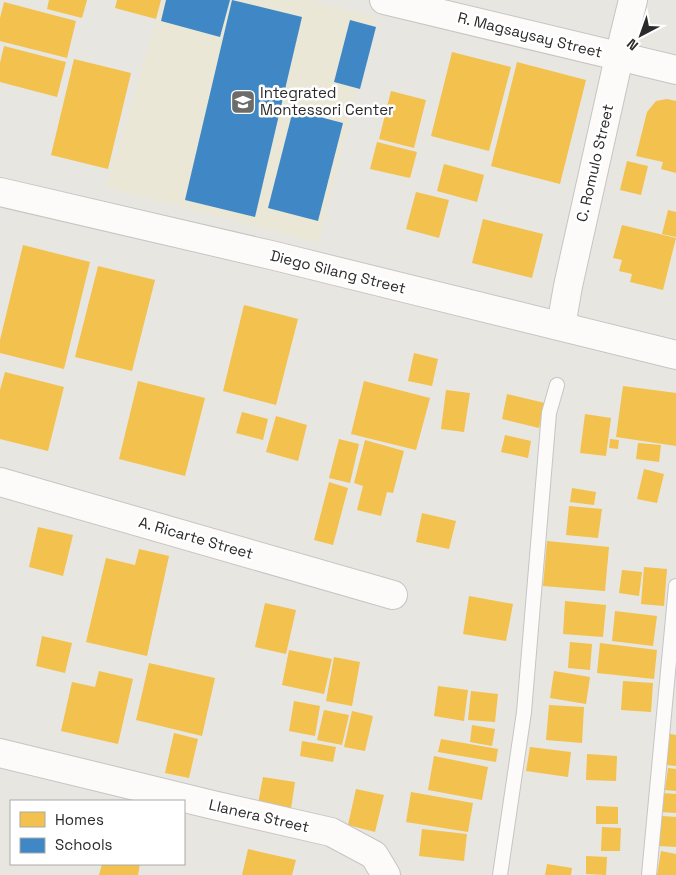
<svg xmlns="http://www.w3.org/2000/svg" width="676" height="875" viewBox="0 0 676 875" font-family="'Space Grotesk',sans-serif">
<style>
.education{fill:#eae7d6}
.homes{fill:#f2c14e}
.schools{fill:#3f88c5}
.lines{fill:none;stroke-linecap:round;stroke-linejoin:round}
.lane-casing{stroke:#c6c5c5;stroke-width:16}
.street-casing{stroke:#c6c5c5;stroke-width:30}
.secondary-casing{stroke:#c6c5c5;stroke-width:30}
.lane{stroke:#fcfbfa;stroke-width:14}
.street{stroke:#fcfbfa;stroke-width:28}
.secondary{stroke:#fcfbfa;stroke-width:28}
.labels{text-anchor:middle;stroke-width:5;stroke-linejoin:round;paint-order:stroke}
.street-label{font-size:15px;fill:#2a2a2a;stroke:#fff}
.poi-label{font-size:15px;fill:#2a2a2a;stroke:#fff;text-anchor:start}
</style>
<rect width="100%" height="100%" fill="#e8e6e0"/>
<path class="education" d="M163 0H310L376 18 318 243 106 187Z"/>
<g class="homes">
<path d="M49 0H87L82 18 47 9Z"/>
<path d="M117 0H161L156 19 115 8Z"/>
<path d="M4 2 76 21 67 58 0 41V18Z"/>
<path d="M4 46 66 62 57 97 0 82V63Z"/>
<path d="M452 52 511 67 489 151 431 136Z"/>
<path d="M74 59 131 73 108 169 51 155Z"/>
<path d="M517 62 586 80 560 184 491 166Z"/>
<path d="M391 91 426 100 414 148 379 139Z"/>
<path d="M667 99 676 101V173L661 169 663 162 636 156 647 112 656 101Z"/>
<path d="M377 142 417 152 410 178 370 169Z"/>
<path d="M627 161 648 166 641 195 620 190Z"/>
<path d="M444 164 484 175 477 202 437 191Z"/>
<path d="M416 192 449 200 439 238 406 229Z"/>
<path d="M668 210 676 212V237L662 234Z"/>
<path d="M483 219 543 234 532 278 472 263Z"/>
<path d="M622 225 676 238 663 290 630 282 632 274 619 271 622 260 613 258Z"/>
<path d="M23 245 90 262 64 369 0 353V340Z"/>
<path d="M98 266 155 280 132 371 75 357Z"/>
<path d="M244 305 298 319 276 405 223 391Z"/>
<path d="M414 353 438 359 432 386 408 381Z"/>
<path d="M5 372 64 387 48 451 0 439V390Z"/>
<path d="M138 381 205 398 185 476 119 459Z"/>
<path d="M364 381 430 398 416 450 351 434Z"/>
<path d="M623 386 676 393V446L616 437Z"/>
<path d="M446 390 470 393 464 432 441 429Z"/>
<path d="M507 394 545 403 539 428 502 419Z"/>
<path d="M242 412 268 419 263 440 236 433Z"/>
<path d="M585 414 611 418 606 456 580 453Z"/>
<path d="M276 416 307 425 298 461 266 452Z"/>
<path d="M505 435 531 441 528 458 501 452Z"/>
<path d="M339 439 359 444 350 483 329 478Z"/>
<path d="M610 439 619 440 618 449 609 448Z"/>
<path d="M365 440 404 451 393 493 387 492 381 516 357 510 363 486 354 483Z"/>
<path d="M638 443 661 445 659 462 636 459Z"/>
<path d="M644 469 664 474 657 503 637 499Z"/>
<path d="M329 482 348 488 333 545 314 540Z"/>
<path d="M572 488 596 492 594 505 570 502Z"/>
<path d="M569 506 602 509 598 538 566 535Z"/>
<path d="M422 513 456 521 449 549 416 542Z"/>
<path d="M38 527 73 535 63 576 29 567Z"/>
<path d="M547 541 609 547 605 591 543 586Z"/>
<path d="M139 549 169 556 147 656 86 642 106 558 135 565Z"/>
<path d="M644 567 667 569 664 606 641 604Z"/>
<path d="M622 570 642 572 639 596 619 593Z"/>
<path d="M469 596 513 604 506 641 463 634Z"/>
<path d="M565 601 606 605 603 637 563 634Z"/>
<path d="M265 603 296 610 286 654 255 647Z"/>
<path d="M615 611 657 616 653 646 612 641Z"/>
<path d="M42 636 72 643 65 673 36 666Z"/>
<path d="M570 642 592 644 590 670 568 668Z"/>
<path d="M600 643 657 650 654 679 597 673Z"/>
<path d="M289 650 332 659 324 694 282 685Z"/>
<path d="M334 657 360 662 352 706 326 701Z"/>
<path d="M149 663 215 678 202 736 136 720Z"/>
<path d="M99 671 133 679 118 744 61 731 72 682 95 687Z"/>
<path d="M554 671 590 677 586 704 550 698Z"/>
<path d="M623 681 653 683 651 712 621 710Z"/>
<path d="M438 686 468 690 464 721 434 716Z"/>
<path d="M471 691 498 694 495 722 468 720Z"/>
<path d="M294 701 320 706 315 736 289 731Z"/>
<path d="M549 705 584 707 582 743 546 740Z"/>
<path d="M324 710 349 715 342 745 317 740Z"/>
<path d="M352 711 373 716 365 751 344 747Z"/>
<path d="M472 725 495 729 492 746 470 742Z"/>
<path d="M174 733 198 739 189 778 165 773Z"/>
<path d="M670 734 676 735V766L666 765Z"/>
<path d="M441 739 498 749 496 762 438 752Z"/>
<path d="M302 741 336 747 333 762 300 756Z"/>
<path d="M530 747 571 752 568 777 526 771Z"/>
<path d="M587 754 617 756 616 781 586 780Z"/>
<path d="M434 756 488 767 482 800 428 790Z"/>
<path d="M668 768 676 769V791L665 790Z"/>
<path d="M263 777 295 782 291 809 258 804Z"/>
<path d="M356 789 384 795 375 832 348 825Z"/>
<path d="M411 792 473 803 468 832 406 822Z"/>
<path d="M662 793 676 794V813L661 812Z"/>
<path d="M596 806 618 807V824H596Z"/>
<path d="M662 816 676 817V847L659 846Z"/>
<path d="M602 827 621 828 620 851H601Z"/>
<path d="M422 829 467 834 464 861 419 856Z"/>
<path d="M248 849 296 860 292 875H242Z"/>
<path d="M661 851 676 854V875H657Z"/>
<path d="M586 856 607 857 606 875 586 874Z"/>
<path d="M102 864H140L138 875H99Z"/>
<path d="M547 864 572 868 571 875H545Z"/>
</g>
<g class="schools">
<path d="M166 0H230L220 37 161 21Z"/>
<path d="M232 0 302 17 255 217 185 200Z"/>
<path d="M350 20 376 27 360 89 334 82Z"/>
<path d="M293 110 343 123 318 221 268 208Z"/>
</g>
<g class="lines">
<defs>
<g id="lane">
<path d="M500 875 524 712 549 413 557 385"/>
<path d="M649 875 676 586"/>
</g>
<g id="street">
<path d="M384 0 676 70"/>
<path d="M561 326 568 286 619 57 633 0"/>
<path d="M0 482 393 595"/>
<path d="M0 753 213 805 331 832 374 855 386 875"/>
</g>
<path id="secondary" d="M0 192 271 255 676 355"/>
</defs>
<use href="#lane" class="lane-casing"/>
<use href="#street" class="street-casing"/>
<use href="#secondary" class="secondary-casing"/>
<use href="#lane" class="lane"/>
<use href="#street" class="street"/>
<use href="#secondary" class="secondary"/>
</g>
<defs>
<symbol id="school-square" viewBox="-11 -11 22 22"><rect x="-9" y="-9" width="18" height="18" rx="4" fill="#6c6c6a" stroke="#fff"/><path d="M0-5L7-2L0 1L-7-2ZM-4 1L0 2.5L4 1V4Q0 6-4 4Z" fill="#fff"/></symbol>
</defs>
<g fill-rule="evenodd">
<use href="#school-square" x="229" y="88" width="28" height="28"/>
</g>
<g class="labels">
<g class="street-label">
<text transform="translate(530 35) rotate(14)" y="5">R. Magsaysay Street</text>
<text transform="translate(595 163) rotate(-77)" y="5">C. Romulo Street</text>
<text transform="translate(338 272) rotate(14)" y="5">Diego Silang Street</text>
<text transform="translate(196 538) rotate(16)" y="5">A. Ricarte Street</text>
<text transform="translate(259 816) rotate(13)" y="5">Llanera Street</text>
</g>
<g class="poi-label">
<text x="260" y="98">Integrated<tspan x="260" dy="17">Montessori Center</tspan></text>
</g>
</g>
<rect x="10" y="800" width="175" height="65" fill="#ffffff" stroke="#aaaaaa"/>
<rect x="20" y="812" width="25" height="15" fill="#f2c14e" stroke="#aaaaaa"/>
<text x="55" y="825" font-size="15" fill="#2a2a2a">Homes</text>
<rect x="20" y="838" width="25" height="15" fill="#3f88c5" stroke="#aaaaaa"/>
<text x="55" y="850" font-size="15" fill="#2a2a2a">Schools</text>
<g transform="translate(641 35) rotate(221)" stroke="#ffffff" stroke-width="4" paint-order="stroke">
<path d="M0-4L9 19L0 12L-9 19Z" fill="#2a2a2a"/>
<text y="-8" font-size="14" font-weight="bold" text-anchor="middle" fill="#2a2a2a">N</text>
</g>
</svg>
